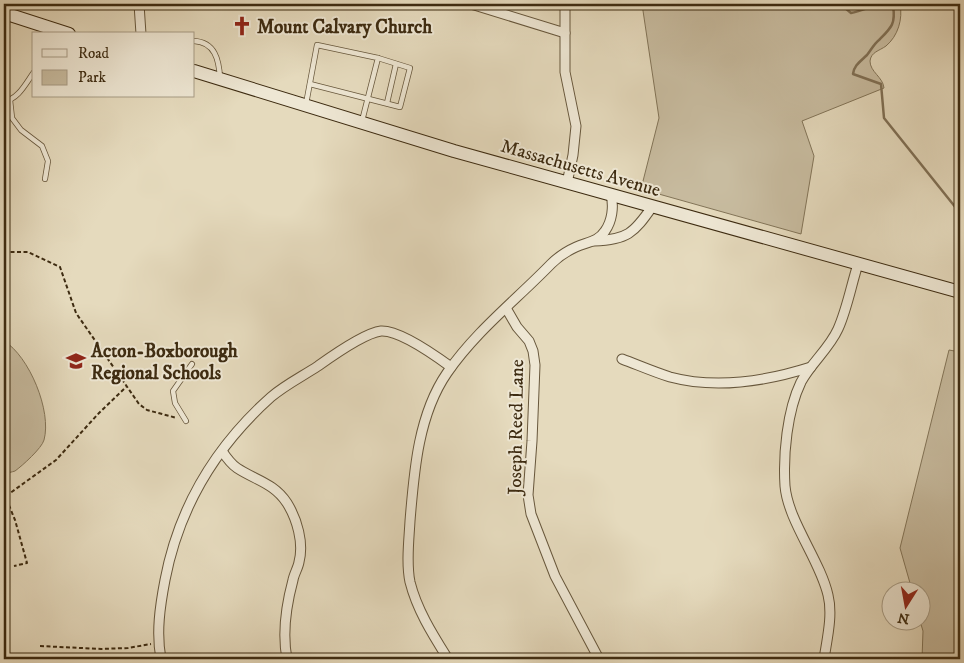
<svg xmlns="http://www.w3.org/2000/svg" width="964" height="663" viewBox="0 0 964 663" font-family="'IM FELL DW Pica',serif">
<style>
.green{fill:#c8bca0;stroke:#827458}
.lines{fill:none;stroke-linecap:round;stroke-linejoin:round}
.stream{stroke:#807055;stroke-width:2.5}
.lane-casing{stroke:#67573c;stroke-width:6}
.street-casing{stroke:#67573c;stroke-width:11}
.secondary-casing{stroke:#3d2b11;stroke-width:14}
.path{stroke:#3d2b11;stroke-width:2;stroke-dasharray:4 2.5;stroke-linecap:butt}
.lane{stroke:#eee7d4;stroke-width:4.5}
.street{stroke:#eee7d4;stroke-width:9}
.secondary{stroke:#eee7d4;stroke-width:12}
.labels{text-anchor:middle;stroke-width:4;stroke-linejoin:round;paint-order:stroke}
.poi-label{font-size:19px;font-weight:bold;fill:#3d2b11;stroke:#eee7d4;text-anchor:start}
.street-label{font-size:19px;fill:#3d2b11;stroke:#eee7d4}
</style>
<rect width="100%" height="100%" fill="#e5dabd"/>
<filter id="stains"><feTurbulence type="fractalNoise" baseFrequency=".004" numOctaves="4"/><feColorMatrix values="0 0 0 0 .2 0 0 0 0 .09 0 0 0 0 .02 0 0 0 .5 -.17"/></filter>
<radialGradient id="worn" r=".72"><stop offset=".6" stop-color="#630" stop-opacity="0"/><stop offset="1" stop-color="#630" stop-opacity=".3"/></radialGradient>
<g class="green">
<path d="M642 4H900C903 19 898 36 886 46 879 51 871 52 870 61 870 72 883 77 884 88L802 121 814 156 801 234 641 189 659 118Z"/>
<path d="M4 341C29 356 52 411 44 440 42 448 22 466 15 471 12 472 7 473 4 474Z"/>
<path d="M949 350 960 352V659H922L923 631 920 621 922 620V590H912L900 548Z"/>
</g>
<g class="lines">
<g class="stream">
<path d="M843 4 844 7 851 13C863 11 872 5 884 4"/>
<path d="M886 4 893 6C896 24 891 28 879 40 874 44 871 50 867 55 861 61 854 65 853 74L881 84 884 118 960 213"/>
</g>
<defs>
<g id="lane">
<path d="M194 41C215 42 219 60 220 78"/>
<path d="M310 84 400 107 410 68 378 58"/>
<path d="M10 100 12 118 21 130 42 146 48 161 45 179"/>
<path d="M4 101C18 100 26 83 34 72"/>
<path d="M387 103 396 64"/>
<path d="M306 104 317 45 378 58 362 121"/>
<path d="M186 421 175 403 173 391 192 364"/>
</g>
<g id="street">
<path d="M139 4 141 34"/>
<path d="M471 4 565 33"/>
<path d="M565 4V72L576 126 573 155 567 183"/>
<path d="M594 241C627 240 634 233 652 207"/>
<path d="M506 308 517 327 529 341 533 351 535 365 532 441 528 495 531 514 555 576 599 659"/>
<path d="M622 359C638 365 654 372 670 377 715 389 767 381 811 367"/>
<path d="M222 451C226 457 231 464 237 468 255 480 274 483 287 503 297 519 304 543 299 562 298 568 294 574 293 580 286 606 282 633 287 659"/>
<path d="M161 659C156 633 160 606 165 580 179 507 215 447 271 397 285 385 303 376 318 366 332 356 365 333 381 331 400 330 436 356 451 367"/>
<path d="M448 659C433 635 417 610 410 582 406 563 409 540 410 521 414 472 418 415 447 373 476 331 516 300 551 264 558 257 567 251 576 247 587 242 598 242 605 231 612 221 614 207 611 195"/>
<path d="M824 659C827 639 833 615 828 595 820 560 788 521 785 486 783 455 787 411 801 382 811 363 829 349 838 329 847 309 851 286 858 264"/>
</g>
<g id="secondary">
<path d="M4 13 69 34"/>
<path d="M194 71 454 151 960 292"/>
</g>
</defs>
<use href="#lane" class="lane-casing"/>
<use href="#street" class="street-casing"/>
<use href="#secondary" class="secondary-casing"/>
<g class="path">
<path d="M4 252H28L60 267 76 313 139 404 147 410 177 418"/>
<path d="M4 397C12 411 9 428 4 443"/>
<path d="M4 493 15 520 27 563 14 566"/>
<path d="M6 496 56 460 99 413 126 387"/>
<path d="M40 646 101 649 128 648 151 644"/>
</g>
<use href="#lane" class="lane"/>
<use href="#street" class="street"/>
<use href="#secondary" class="secondary"/>
</g>
<defs>
<symbol id="church-bare" viewBox="-9 -9 18 18"><path d="M-1.2-6h2.4v3.5h3.3v2.4h-3.3V6h-2.4V-.1h-3.3v-2.4h3.3Z" fill="#8f2418" stroke="#eee7d4" stroke-width="2.5" paint-order="stroke"/></symbol>
<symbol id="school-bare" viewBox="-9 -9 18 18"><path d="M0-5L7-2L0 1L-7-2ZM-4 1L0 2.5L4 1V4Q0 6-4 4Z" fill="#8f2418" stroke="#eee7d4" stroke-width="2.5" paint-order="stroke"/></symbol>
</defs>
<g fill-rule="evenodd">
<use href="#church-bare" x="228" y="12" width="28" height="28"/>
<use href="#school-bare" x="62" y="347" width="28" height="28"/>
</g>
<g class="labels">
<g class="poi-label">
<text x="257" y="33">Mount Calvary Church</text>
<text x="91" y="357">Acton-Boxborough<tspan x="91" dy="22">Regional Schools</tspan></text>
</g>
<g class="street-label">
<text transform="translate(581 167) rotate(16)" y="7">Massachusetts Avenue</text>
<text transform="translate(515 427) rotate(-89)" y="7">Joseph Reed Lane</text>
</g>
</g>
<rect width="964" height="663" fill="none" stroke="#e5dabd" stroke-width="20"/>
<rect x="5" y="5" width="954" height="653" fill="none" stroke="#3d2b11" stroke-width="2.5"/>
<rect x="10" y="10" width="944" height="643" fill="none" stroke="#3d2b11"/>
<rect x="32" y="32" width="162" height="65" fill="#eee7d4" stroke="#a79c86"/>
<rect x="42" y="49" width="25" height="8" fill="#eee7d4" stroke="#a79c86"/>
<text x="78" y="58" font-size="15" fill="#3d2b11">Road</text>
<rect x="42" y="70" width="25" height="15" fill="#c8bca0" stroke="#a79c86"/>
<text x="78" y="82" font-size="15" fill="#3d2b11">Park</text>
<g transform="translate(906 606) rotate(191)"><circle r="24" fill="#eee7d4" stroke="#a79c86"/>
<path d="M0-4L9 19L0 12L-9 19Z" fill="#8f2418"/>
<text y="-8" font-size="14" font-weight="bold" text-anchor="middle" fill="#3d2b11">N</text>
</g>
<rect width="100%" height="100%" filter="url(#stains)"/>
<rect width="100%" height="100%" fill="url(#worn)"/>
</svg>
